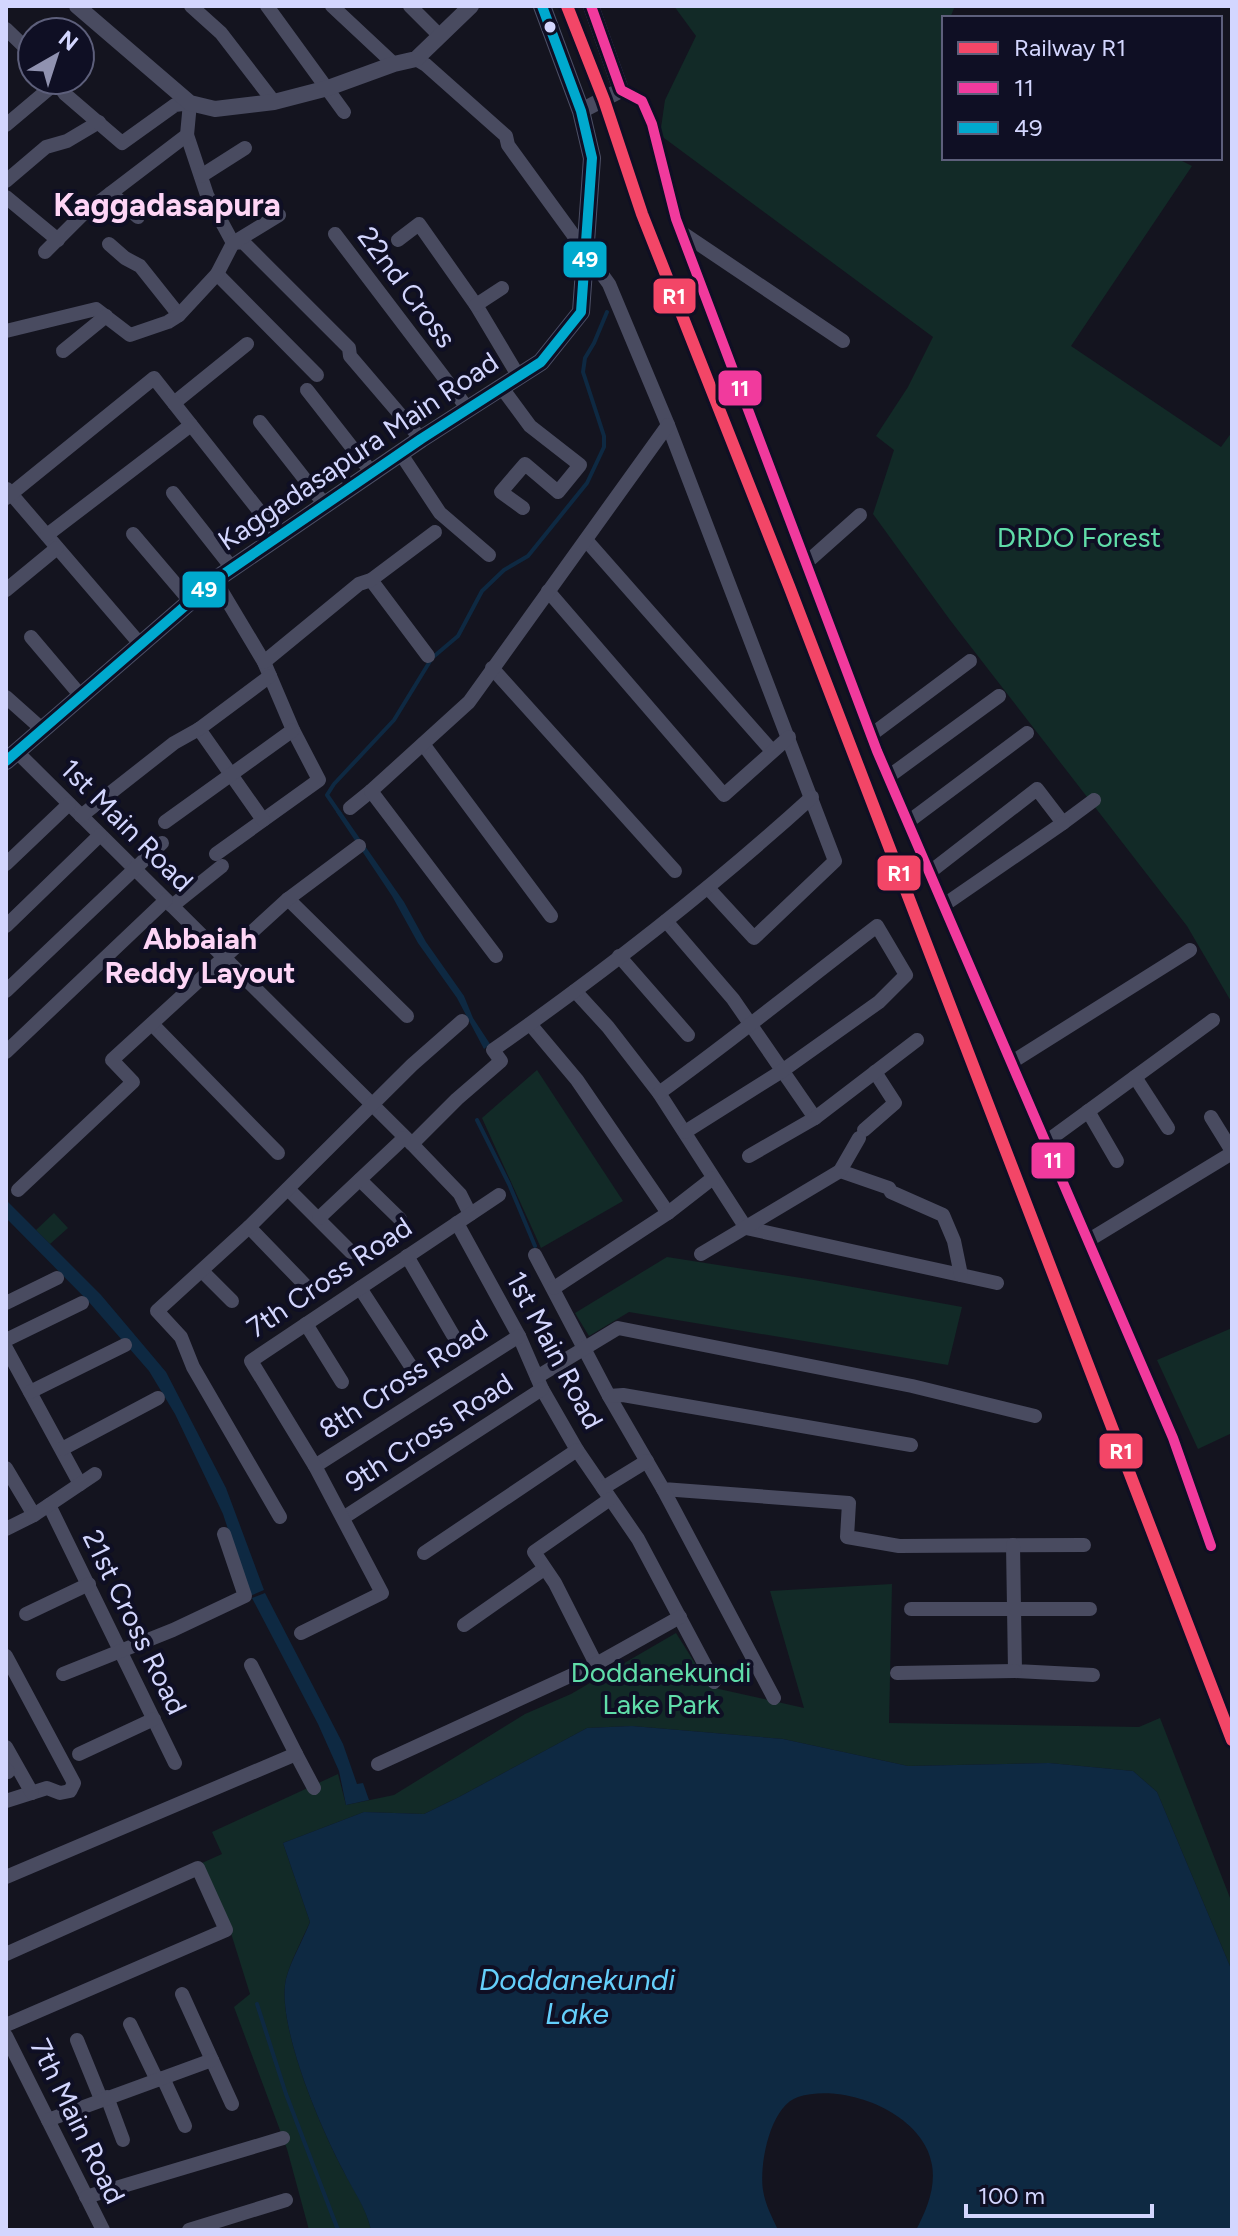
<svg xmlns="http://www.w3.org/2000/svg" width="1238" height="2236" viewBox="0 0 1238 2236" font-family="Figtree,sans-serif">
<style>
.green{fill:#122a27}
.water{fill:#0e2942}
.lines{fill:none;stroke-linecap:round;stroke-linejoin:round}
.stream{stroke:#0e2942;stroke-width:4}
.minor{stroke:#494b60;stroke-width:14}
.tertiary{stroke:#494b60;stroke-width:16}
.secondary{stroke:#4c5066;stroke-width:18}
.bus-1-casing{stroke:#0f0f24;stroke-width:16}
.bus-2-casing{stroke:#0f0f24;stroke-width:16}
.bus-1{stroke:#f13a9d;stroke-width:10}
.bus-2{stroke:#00a9ce;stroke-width:10}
.rail-1-casing{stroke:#0f0f24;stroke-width:18}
.rail-1{stroke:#f34667;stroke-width:12}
.bus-dot{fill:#d3d6fe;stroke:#0f0f24;stroke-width:3}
.labels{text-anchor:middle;stroke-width:8;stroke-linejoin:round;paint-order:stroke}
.street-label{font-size:28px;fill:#d3d6fe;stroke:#0f0f24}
.park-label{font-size:28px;fill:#60dda9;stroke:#0f0f24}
.neighbourhood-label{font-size:30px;font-weight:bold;fill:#fed5f6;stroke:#0f0f24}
.water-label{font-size:30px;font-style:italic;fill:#64cffb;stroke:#0f0f24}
.quarter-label{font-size:32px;font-weight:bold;fill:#fed5f6;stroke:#0f0f24}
.line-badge{stroke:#0f0f24;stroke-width:3}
.badge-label{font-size:22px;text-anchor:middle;font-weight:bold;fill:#fff}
</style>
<rect width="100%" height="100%" fill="#14141f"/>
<g class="green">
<path d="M674 6H955L950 18H944L942 37 944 39V158H1176L1192 166 1071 346 1221 447 1232 432V1003L1187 926 950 620 873 514 894 450 876 436 908 387 933 337 660 135 665 100 696 36Z"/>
<path d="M537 1070 623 1201 541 1248 482 1118Z"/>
<path d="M54 1213 68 1228 50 1244 36 1230Z"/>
<path d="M667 1257 814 1280 962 1307 948 1365 629 1312 589 1336 575 1313Z"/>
<path d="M1232 1328V1433L1198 1449 1157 1360Z"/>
<path d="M892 1584 889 1723 1139 1727 1160 1718 1232 1903V1971L1157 1792 1133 1771 1049 1763 908 1766 783 1739 632 1726 587 1728 459 1797 424 1814 364 1812 283 1843 310 1922C302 1940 291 1960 286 1979 276 2024 321 2129 343 2170 354 2191 366 2207 371 2230H309L287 2149 234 2007 250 1994 230 1930 202 1863 222 1854 212 1832 338 1774 346 1805 394 1795 525 1714 571 1694 676 1633 710 1687 804 1708 770 1591Z"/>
</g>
<g class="water">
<path d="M340 810 404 902 426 942 464 996 473 1018 490 1044 484 1049 457 998 418 943 392 896 336 812Z"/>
<path d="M6 1200 101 1295 166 1372 226 1488 264 1590 250 1596 223 1514 175 1414 149 1371 88 1301 6 1218Z"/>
<path d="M265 1593 343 1744 357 1784 363 1783 369 1800 346 1805 339 1771 318 1724 252 1598Z"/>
<path d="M632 1726 783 1739 908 1766 1049 1763 1133 1771 1157 1792 1232 1971V2230H916C926 2211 936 2188 932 2165 924 2113 844 2082 798 2097 770 2106 759 2165 763 2190 765 2204 772 2217 778 2230H371C366 2207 353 2191 343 2170 321 2129 276 2024 286 1979 291 1960 303 1940 310 1922L283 1843 364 1812 424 1814 459 1797 587 1728Z"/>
</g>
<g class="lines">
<g class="stream">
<path d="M340 814 327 795 334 784 394 720 432 658 458 636 482 591 504 570 528 556 587 483 604 447V436L583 372 585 358 594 343 607 312"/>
<path d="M477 1120 509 1184 535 1246"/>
<path d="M257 2004 286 2094 338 2230"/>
</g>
<g class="minor">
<path d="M191 6 221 33 274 102"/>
<path d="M267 6 344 112"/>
<path d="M332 6 394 64"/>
<path d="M410 6 439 35"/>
<path d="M6 29 32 54"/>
<path d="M416 59 426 65 506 136 508 145 609 284 668 425 835 861 754 938 708 888"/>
<path d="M621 90 642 101 652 124 676 219 877 751 1173 1438 1211 1546"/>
<path d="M6 125 57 82"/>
<path d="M187 135 207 195 233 243 243 242 349 348 350 356 421 439"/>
<path d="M201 176 245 148"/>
<path d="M6 181 46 147 67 141 99 122"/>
<path d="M111 193 138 217"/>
<path d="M6 197 58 240"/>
<path d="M681 232 843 341"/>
<path d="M335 234 468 409"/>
<path d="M398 240 419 224 476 305 519 377"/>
<path d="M109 244 125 258 140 266 179 315"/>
<path d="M45 252 82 215 187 135 190 103 175 105 122 143 65 94 55 80"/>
<path d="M217 274 317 375"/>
<path d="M476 305 502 288"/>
<path d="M6 331 96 309 130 335 168 322 179 315 217 274 233 243 279 215"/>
<path d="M63 351 106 316"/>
<path d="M502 388 530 426 580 465 558 492 525 464 501 492 523 508"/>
<path d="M307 390 372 473"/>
<path d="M174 403 247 344"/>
<path d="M260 422 325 505"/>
<path d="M401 454 440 513 489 555"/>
<path d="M7 489 140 644"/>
<path d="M173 493 232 568"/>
<path d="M6 498 154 378 279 536"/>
<path d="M133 534 190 601"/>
<path d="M47 535 191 425"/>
<path d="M586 540 772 751"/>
<path d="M806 563 860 515"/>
<path d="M215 580 264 662 293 730 319 780 216 854"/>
<path d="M371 580 428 656"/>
<path d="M6 590 57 548"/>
<path d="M548 591 724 795 789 737"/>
<path d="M31 637 81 696"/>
<path d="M264 662 359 584 371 580 435 532"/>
<path d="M492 668 675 871"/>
<path d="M6 697 43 730"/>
<path d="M199 729 263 820"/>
<path d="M871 735 970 661"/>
<path d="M423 744 551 916"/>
<path d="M17 752 412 1144 460 1194 470 1214"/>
<path d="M888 777 999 696"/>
<path d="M350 808 371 791"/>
<path d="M81 816 174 743 199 729 270 676"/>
<path d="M165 822 293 730"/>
<path d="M908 822 1027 733"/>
<path d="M6 864 69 804"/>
<path d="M930 872 1037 789 1063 823 1094 800"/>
<path d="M288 899 407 1016"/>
<path d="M944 905 1063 823"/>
<path d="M172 906 222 866"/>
<path d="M666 921 733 999 815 1118"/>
<path d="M6 926 100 835"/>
<path d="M496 956 371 791 469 702 668 425"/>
<path d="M619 956 688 1035"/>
<path d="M6 991 162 843"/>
<path d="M575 991 608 1027 659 1093 746 1228 997 1283"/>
<path d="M152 1024 278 1153"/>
<path d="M530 1024 577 1080 668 1213"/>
<path d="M6 1052 166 900"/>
<path d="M1012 1062 1190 950"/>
<path d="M1135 1077 1168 1128"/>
<path d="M659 1093C734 1039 804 982 877 926L906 975 879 1002 782 1071 685 1132"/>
<path d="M1088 1111 1117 1161"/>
<path d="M1211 1117 1232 1151"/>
<path d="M864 1130 895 1103 875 1072"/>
<path d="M1046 1142 1213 1020"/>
<path d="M412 1144 457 1099 501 1061 493 1050C604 972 712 888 812 797"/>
<path d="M749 1156 815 1118 917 1040"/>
<path d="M840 1171 889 1188 891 1192 943 1215 954 1241 961 1275"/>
<path d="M360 1180 400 1219"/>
<path d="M288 1189 351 1252"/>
<path d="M18 1190 133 1082 112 1060 288 899 359 846"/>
<path d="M319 1218 404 1138"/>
<path d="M457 1223 519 1336 542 1389 577 1450 638 1539 714 1682"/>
<path d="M249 1227 305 1285"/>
<path d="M1089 1240 1232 1153"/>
<path d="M701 1254 840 1171 859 1138"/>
<path d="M535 1255 609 1396 663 1489 849 1503 847 1537 899 1546 1084 1545"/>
<path d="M407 1256 453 1335"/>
<path d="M202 1271 232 1301"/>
<path d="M360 1288 412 1368"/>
<path d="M554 1288 668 1213 713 1178"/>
<path d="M6 1303 57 1278"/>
<path d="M306 1324 342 1382"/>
<path d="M6 1340 82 1303"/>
<path d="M6 1348 80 1484"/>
<path d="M537 1377 618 1328 912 1386 1035 1416"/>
<path d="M30 1392 125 1345"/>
<path d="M609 1396 623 1395 911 1445"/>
<path d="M62 1449 158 1398"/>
<path d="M315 1466 519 1336"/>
<path d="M6 1468 34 1515"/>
<path d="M603 1488 647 1461"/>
<path d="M663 1489 774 1698"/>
<path d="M49 1505 175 1763"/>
<path d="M280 1517 193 1367 181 1337 157 1311 249 1227 412 1065 462 1021"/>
<path d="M343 1518 542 1389"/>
<path d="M6 1529 34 1515 95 1474"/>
<path d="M1013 1545 1015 1671 1093 1675"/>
<path d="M424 1553 577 1450"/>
<path d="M911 1609H1090"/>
<path d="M26 1614 89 1584"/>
<path d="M464 1625 544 1569"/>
<path d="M301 1633 382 1593 315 1466 251 1361 499 1195"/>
<path d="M6 1656 74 1783 70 1791 60 1793 47 1788 6 1801"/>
<path d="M596 1664 555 1583 534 1552 610 1499"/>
<path d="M897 1673 1015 1671"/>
<path d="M63 1674 173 1630 245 1596 224 1534"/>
<path d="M6 1747 32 1793"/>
<path d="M79 1754 154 1719"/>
<path d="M296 1754 314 1788"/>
<path d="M378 1764 596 1664 680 1617"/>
<path d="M6 1769 8 1772"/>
<path d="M6 1877 296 1754 251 1665"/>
<path d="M6 1954 198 1868 226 1930 6 2025"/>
<path d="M182 1994 232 2104"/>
<path d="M130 2024 157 2080"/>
<path d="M6 2036 103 2230"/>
<path d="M77 2040 101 2099"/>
<path d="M163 2078 185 2126"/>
<path d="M107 2097 123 2140"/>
<path d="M48 2120 212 2060"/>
<path d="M86 2197 283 2138"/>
<path d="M189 2230 286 2200"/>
</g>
<g class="tertiary">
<path d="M77 6 190 103 215 109 274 102 328 88 394 64 416 59 471 6"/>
<path d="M581 111 621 90 591 6"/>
</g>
<path class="secondary" d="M6 761 215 580 421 439 541 362 581 312 592 158 581 111 542 6"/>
<defs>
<path id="bus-1" d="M591 6 621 90 642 101 652 124 676 219 877 751 1173 1438 1211 1546"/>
<path id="bus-2" d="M6 761 215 580 421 439 541 362 581 312 592 158 581 111 542 6"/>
</defs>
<use href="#bus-1" class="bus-1-casing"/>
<use href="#bus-2" class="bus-2-casing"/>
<use href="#bus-1" class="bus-1"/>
<use href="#bus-2" class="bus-2"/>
<defs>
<path id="rail-1" d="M567 6 604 100 642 214 789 586 1232 1740"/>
</defs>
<use href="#rail-1" class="rail-1-casing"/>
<use href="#rail-1" class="rail-1"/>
</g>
<circle class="bus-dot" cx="550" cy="27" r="7"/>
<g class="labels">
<g class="street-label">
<text transform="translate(407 287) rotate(53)" y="10">22nd Cross</text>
<text transform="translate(358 451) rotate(-34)" y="10">Kaggadasapura Main Road</text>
<text transform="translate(127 825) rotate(45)" y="10">1st Main Road</text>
<text transform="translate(329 1277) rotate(-34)" y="10">7th Cross Road</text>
<text transform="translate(555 1350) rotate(62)" y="10">1st Main Road</text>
<text transform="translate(403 1379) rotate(-33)" y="10">8th Cross Road</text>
<text transform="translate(429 1432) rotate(-33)" y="10">9th Cross Road</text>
<text transform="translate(135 1622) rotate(64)" y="10">21st Cross Road</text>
<text transform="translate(78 2121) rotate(64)" y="10">7th Main Road</text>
</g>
<g class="park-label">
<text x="1079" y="547">DRDO Forest</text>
<text x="661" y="1682">Doddanekundi<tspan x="661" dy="32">Lake Park</tspan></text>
</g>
<g class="neighbourhood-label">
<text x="200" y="949">Abbaiah<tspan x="200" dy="34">Reddy Layout</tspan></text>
</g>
<g class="water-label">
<text x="577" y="1990">Doddanekundi<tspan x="577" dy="34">Lake</tspan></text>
</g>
<g class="quarter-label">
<text x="167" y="216">Kaggadasapura</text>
</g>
</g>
<g class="line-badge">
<rect x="562" y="240" width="46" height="39" rx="8" fill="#00a9ce"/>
<rect x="652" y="277" width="45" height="38" rx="8" fill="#f34667"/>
<rect x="717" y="369" width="46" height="38" rx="8" fill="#f13a9d"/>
<rect x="181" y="570" width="46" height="39" rx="8" fill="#00a9ce"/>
<rect x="876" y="854" width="46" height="38" rx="8" fill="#f34667"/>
<rect x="1030" y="1141" width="46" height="39" rx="8" fill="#f13a9d"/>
<rect x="1098" y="1432" width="46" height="38" rx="8" fill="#f34667"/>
</g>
<g class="badge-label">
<text x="585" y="267">49</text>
<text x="674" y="304">R1</text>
<text x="740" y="396">11</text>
<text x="204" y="597">49</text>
<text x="899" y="881">R1</text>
<text x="1053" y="1168">11</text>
<text x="1121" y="1459">R1</text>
</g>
<rect width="1238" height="2236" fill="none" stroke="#d3d6fe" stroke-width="16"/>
<rect x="942" y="16" width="280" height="144" fill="#0f0f24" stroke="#5d5f7b" stroke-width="2"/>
<rect x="958" y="42" width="40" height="12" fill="#f34667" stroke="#5d5f7b" stroke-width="2"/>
<text x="1014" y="56" font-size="24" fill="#d3d6fe">Railway R1</text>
<rect x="958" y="82" width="40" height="12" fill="#f13a9d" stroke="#5d5f7b" stroke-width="2"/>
<text x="1014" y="96" font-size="24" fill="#d3d6fe">11</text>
<rect x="958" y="122" width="40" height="12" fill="#00a9ce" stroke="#5d5f7b" stroke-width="2"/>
<text x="1014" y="136" font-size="24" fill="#d3d6fe">49</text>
<g transform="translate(56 56) rotate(39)"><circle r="38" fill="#0f0f24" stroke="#5d5f7b" stroke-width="2"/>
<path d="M0-6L14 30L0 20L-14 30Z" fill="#9092b0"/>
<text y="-12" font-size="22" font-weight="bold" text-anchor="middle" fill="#d3d6fe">N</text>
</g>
<path d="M966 2204v12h186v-12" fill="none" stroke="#d3d6fe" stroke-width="4"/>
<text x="978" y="2204" font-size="24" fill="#d3d6fe" stroke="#0f0f24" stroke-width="6" paint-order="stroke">100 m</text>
</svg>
